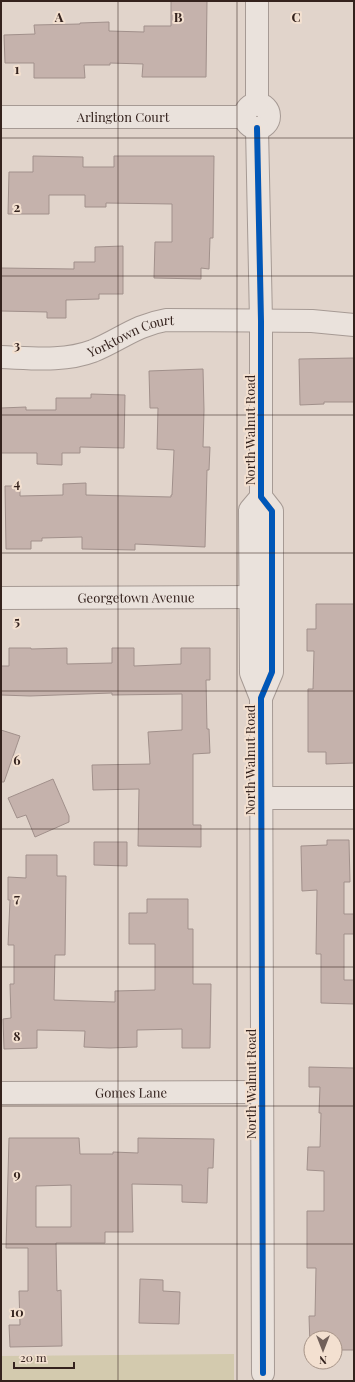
<svg xmlns="http://www.w3.org/2000/svg" width="355" height="1382" viewBox="0 0 355 1382" font-family="'Playfair Display',serif">
<style>
.green{fill:#d3caae}
.building{fill:#c5b2ac;stroke:#a1908b;fill-rule:evenodd}
.lines{fill:none;stroke-linecap:round;stroke-linejoin:round}
.minor-casing{stroke:#a69a94;stroke-width:24}
.tertiary-casing{stroke:#a69a94;stroke-width:24}
.minor{stroke:#eae2dc;stroke-width:22}
.tertiary{stroke:#eae2dc;stroke-width:22}
.cycleway-casing{stroke:#f3e0d0;stroke-width:8}
.cycleway{stroke:#0057b8;stroke-width:6}
.grid{fill:none;stroke:#34221d;stroke-width:1;stroke-opacity:0.55}
.labels{text-anchor:middle;stroke-width:4;stroke-linejoin:round;paint-order:stroke}
.street-label{font-size:13px;fill:#34221d;stroke:#f3e0d0}
.grid-label{font-size:13px;text-anchor:middle;font-weight:bold;fill:#34221d;stroke:#f3e0d0;stroke-width:4;stroke-linejoin:round;paint-order:stroke}
</style>
<rect width="100%" height="100%" fill="#e1d4cb"/>
<path class="green" d="M234 1354V1381H1V1356Z"/>
<g class="building">
<path d="M171 1H207L206 77H142L143 64 110 63V65H84L85 78H34V63H5L4 35 35 34 34 25 80 24V23L109 22V31L144 32V26H171Z"/>
<path d="M33 156 83 157V167H114V156H214L213 238H210L209 269 201 268V279L154 278 155 242H172V204L106 203V207H85V195H49V214H8L9 172H33Z"/>
<path d="M123 246V294H99V299L66 300V318H47V312L1 311V268L74 269V262H95V247Z"/>
<path d="M354 358V402H324V404L300 405 299 359Z"/>
<path d="M203 369 204 410 203 447H210L209 470H207L205 547 135 544V550L82 549V537L42 538V541H31V549H6L5 486H20V496L63 495V484L86 483V495L171 497V495H172L174 450 157 449 158 408H150L149 371Z"/>
<path d="M91 394 125 395 124 448 80 447V453H62V465L37 464V453H1V408L26 407V410H56V398H91Z"/>
<path d="M316 604H354V763L326 764V752H308V689H313L314 651H307V629H316Z"/>
<path d="M9 648H31V649L67 648V664L112 663V648H134V666L181 664V648H210V680H206L207 729H209L210 753 193 754V825H201V847L138 846 139 789 93 790 92 765 150 764 148 732 182 730V694L112 695V693L30 696 1 695V666H9Z"/>
<path d="M1 730 20 736 4 782H1Z"/>
<path d="M53 779 69 816V822L35 837 26 815 17 818 8 798Z"/>
<path d="M327 840H349L350 882H344V914H354V934H344V980H354V1004L321 1003V954H316L317 890 302 891 301 846 327 845Z"/>
<path d="M94 842H127V866L94 865Z"/>
<path d="M26 855H57V876H66L65 955H55L54 1000 115 1002V991L155 990V944H129V913H147V899H188V929H193V984H211L210 1048H182V1029L137 1030V1047L110 1048 84 1047 85 1031 37 1030V1048L4 1049 3 1019 11 1018 10 984H14V945H8L10 900H8V877L26 878Z"/>
<path d="M309 1067 354 1068V1350H335V1338H311V1346H310L309 1316H315L316 1268H307V1211H324V1171L307 1170 308 1147H320L321 1113H319L320 1087H309Z"/>
<path d="M9 1138H79L80 1154H113V1152L138 1153V1138L214 1139 213 1168H208L207 1203 182 1202V1185L132 1184 133 1232H105V1243H56L57 1291 61 1290 62 1346 10 1347 9 1325H20L19 1291H28V1248H6ZM71 1185V1227H36V1186Z"/>
<path d="M140 1279 163 1280V1291L180 1292 179 1324 139 1323Z"/>
</g>
<g class="lines">
<defs>
<g id="minor">
<path id="s1" d="M1 117H245"/>
<path id="s2" d="M1 357C31 358 64 362 93 351 120 340 136 325 166 320L312 321 354 325"/>
<path id="s3" d="M1 598 268 597"/>
<path d="M262 798H354"/>
<path id="s4" d="M1 1093 262 1092"/>
</g>
<g id="tertiary">
<circle cx="257" cy="116" r="12"/>
<path d="M257 105V1"/>
<path d="M257 128 261 321V497L272 511V672L261 698 263 1373"/>
<path d="M261 497 250 510 251 673 261 698"/>
</g>
</defs>
<use href="#minor" class="minor-casing"/>
<use href="#tertiary" class="tertiary-casing"/>
<use href="#minor" class="minor"/>
<use href="#tertiary" class="tertiary"/>
<defs>
<path id="cycleway" d="M257 128 261 321V497L272 511V672L261 698 263 1373"/>
</defs>
<use href="#cycleway" class="cycleway-casing"/>
<use href="#cycleway" class="cycleway"/>
</g>
<path class="grid" d="M118 1V1381M237 1V1381M1 138H354M1 276H354M1 415H354M1 553H354M1 691H354M1 829H354M1 967H354M1 1106H354M1 1244H354"/>
<g class="labels">
<g class="street-label">
<text dy="5" stroke="none"><textPath href="#s1" startOffset="122">Arlington Court</textPath></text>
<text dy="5" stroke="none"><textPath href="#s2" startOffset="134">Yorktown Court</textPath></text>
<text transform="translate(250 430) rotate(-90)" y="5">North Walnut Road</text>
<text dy="5" stroke="none"><textPath href="#s3" startOffset="135">Georgetown Avenue</textPath></text>
<text transform="translate(250 760) rotate(-90)" y="5">North Walnut Road</text>
<text transform="translate(251 1084) rotate(-90)" y="5">North Walnut Road</text>
<text dy="5" stroke="none"><textPath href="#s4" startOffset="130">Gomes Lane</textPath></text>
</g>
</g>
<g class="grid-label">
<text x="59" y="22">A</text>
<text x="178" y="22">B</text>
<text x="296" y="22">C</text>
<text x="17" y="74">1</text>
<text x="17" y="212">2</text>
<text x="17" y="350">3</text>
<text x="17" y="488">4</text>
<text x="17" y="626">5</text>
<text x="17" y="765">6</text>
<text x="17" y="903">7</text>
<text x="17" y="1041">8</text>
<text x="17" y="1179">9</text>
<text x="17" y="1317">10</text>
</g>
<rect width="355" height="1382" fill="none" stroke="#34221d" stroke-width="4"/>
<g transform="translate(323 1350) rotate(180)"><circle r="19" fill="#f3e0d0" stroke="#a79488"/>
<path d="M0-3L7 15L0 10L-7 15Z" fill="#71605a"/>
<text y="-6" font-size="11" font-weight="bold" text-anchor="middle" fill="#34221d">N</text>
</g>
<path d="M14 1362v6h60v-6" fill="none" stroke="#34221d" stroke-width="2"/>
<text x="20" y="1362" font-size="12" fill="#34221d" stroke="#f3e0d0" stroke-width="3" paint-order="stroke">20 m</text>
</svg>
